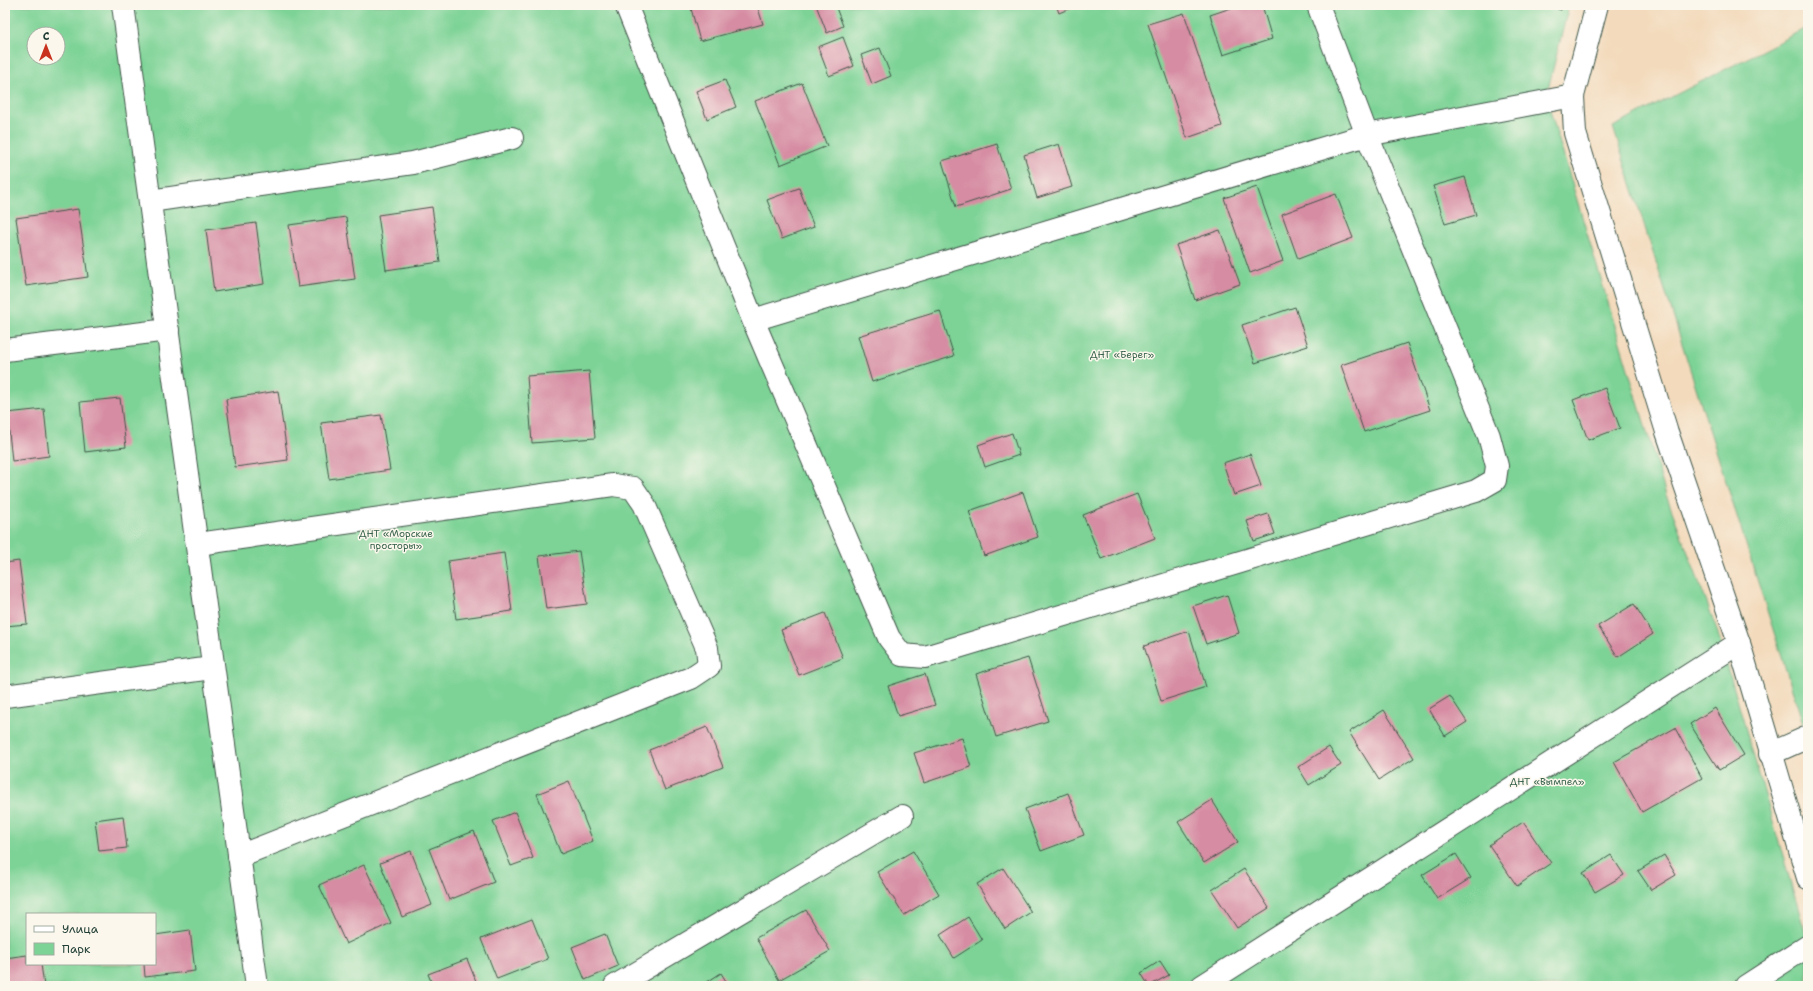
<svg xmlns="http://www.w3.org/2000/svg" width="1813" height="991" viewBox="0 0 1813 991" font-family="'Shantell Sans',sans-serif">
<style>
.green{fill:#7dd396;stroke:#4e8865;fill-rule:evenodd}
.building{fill:#d68ca3}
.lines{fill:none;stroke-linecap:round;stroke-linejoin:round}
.minor-casing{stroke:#3f5548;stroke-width:24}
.minor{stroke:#fff;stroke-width:22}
.labels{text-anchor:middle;stroke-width:3;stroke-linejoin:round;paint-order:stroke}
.park-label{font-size:10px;fill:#36624c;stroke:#fbf7ec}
</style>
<rect width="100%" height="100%" fill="#fbf7ec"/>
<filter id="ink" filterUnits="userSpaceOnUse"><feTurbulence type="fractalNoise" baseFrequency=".025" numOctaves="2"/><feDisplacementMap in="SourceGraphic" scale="8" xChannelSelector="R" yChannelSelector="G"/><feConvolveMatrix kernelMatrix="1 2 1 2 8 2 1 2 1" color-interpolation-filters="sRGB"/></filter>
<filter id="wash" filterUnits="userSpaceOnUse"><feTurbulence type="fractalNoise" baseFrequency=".012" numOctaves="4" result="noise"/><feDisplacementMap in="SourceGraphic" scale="16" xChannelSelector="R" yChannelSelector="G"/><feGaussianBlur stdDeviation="0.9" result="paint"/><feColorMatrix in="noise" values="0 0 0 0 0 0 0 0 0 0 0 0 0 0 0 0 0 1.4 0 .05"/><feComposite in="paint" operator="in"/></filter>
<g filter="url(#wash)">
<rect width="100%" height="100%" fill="#f3dabc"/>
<g class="green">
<path d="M5 5H1569L1546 97 1666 495 1716 627 1808 942V986H5ZM34 34H58V58H34ZM27 914H155V964H27Z"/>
<path d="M1808 27V739L1613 127Z"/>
</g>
<g id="blocks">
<g class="building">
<path d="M690 5H757L763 24 700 41Z"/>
<path d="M816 5H835L843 26 827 33Z"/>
<path d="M1056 5H1078L1059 13Z"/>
<path d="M1240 5H1262L1272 39 1223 55 1210 15Z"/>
<path d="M1546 5H1563L1561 10Z"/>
<path d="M1184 13 1222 126 1187 138 1148 24Z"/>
<path d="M843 37 854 66 829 76 818 47Z"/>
<path d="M880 48 891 76 872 84 861 55Z"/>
<path d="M725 80 736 107 707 119 696 91Z"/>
<path d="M802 83 827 146 780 165 755 101Z"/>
<path d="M997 144 1011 189 956 207 942 161Z"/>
<path d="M1059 144 1072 187 1037 198 1024 155Z"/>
<path d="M1465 177 1476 215 1445 224 1433 186Z"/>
<path d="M1257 187 1283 261 1250 273 1224 198Z"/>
<path d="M799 188 814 227 782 239 767 200Z"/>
<path d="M1336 194 1353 238 1298 259 1282 214Z"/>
<path d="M432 207 440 262 386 270 378 215Z"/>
<path d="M78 209 88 277 26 286 16 218Z"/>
<path d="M346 217 355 279 298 287 289 225Z"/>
<path d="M256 223 264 284 214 292 206 230Z"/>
<path d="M1220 230 1240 284 1195 300 1176 245Z"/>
<path d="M1295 307 1308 346 1255 363 1242 325Z"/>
<path d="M940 311 954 356 872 382 858 336Z"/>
<path d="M1407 343 1430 410 1364 432 1341 365Z"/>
<path d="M589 371 595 438 532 443 527 376Z"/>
<path d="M1605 388 1620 428 1588 440 1573 400Z"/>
<path d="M278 391 288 460 235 467 226 399Z"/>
<path d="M120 398 126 447 85 452 80 402Z"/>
<path d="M44 409 49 456 12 461 7 413Z"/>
<path d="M381 415 390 470 329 479 321 423Z"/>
<path d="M1012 433 1019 455 985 467 978 445Z"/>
<path d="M1250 454 1261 486 1234 495 1223 463Z"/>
<path d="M1023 492 1038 537 984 556 969 511Z"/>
<path d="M1137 494 1155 538 1101 559 1083 515Z"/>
<path d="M1268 514 1275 534 1254 541 1247 521Z"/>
<path d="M579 551 587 604 546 609 539 556Z"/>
<path d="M504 553 512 611 456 619 448 561Z"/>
<path d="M19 561 27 624 5 626V563Z"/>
<path d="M1227 595 1239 633 1206 644 1193 606Z"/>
<path d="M1634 604 1653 634 1618 657 1598 626Z"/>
<path d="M825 613 843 658 799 675 781 630Z"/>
<path d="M1189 631 1206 687 1161 701 1144 646Z"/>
<path d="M1028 658 1048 721 996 737 976 674Z"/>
<path d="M925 674 935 705 898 716 888 686Z"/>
<path d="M1450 696 1467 722 1445 736 1429 709Z"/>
<path d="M1715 708 1744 755 1719 770 1690 724Z"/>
<path d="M1384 710 1414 758 1379 780 1349 732Z"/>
<path d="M707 727 723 767 665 790 649 750Z"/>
<path d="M1675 728 1702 778 1642 812 1614 762Z"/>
<path d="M962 738 971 767 924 783 914 753Z"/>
<path d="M1329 747 1341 765 1309 785 1298 767Z"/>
<path d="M569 781 593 841 561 854 537 794Z"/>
<path d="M1068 793 1084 835 1041 851 1025 809Z"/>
<path d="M1212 800 1238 842 1204 863 1178 822Z"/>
<path d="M515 812 533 858 511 866 493 821Z"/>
<path d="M123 816 127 848 99 851 95 820Z"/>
<path d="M1523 822 1551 863 1517 886 1489 845Z"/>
<path d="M474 831 494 882 449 900 429 849Z"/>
<path d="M411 851 432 905 402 917 380 863Z"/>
<path d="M913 851 939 894 904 915 877 872Z"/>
<path d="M1456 854 1471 878 1437 899 1422 875Z"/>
<path d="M1611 855 1624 875 1595 892 1583 873Z"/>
<path d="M1664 855 1676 875 1651 890 1638 871Z"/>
<path d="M364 865 391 923 346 944 319 885Z"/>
<path d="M1003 868 1031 912 1005 929 977 884Z"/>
<path d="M1244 869 1269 908 1237 928 1212 890Z"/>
<path d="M806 910 830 951 779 980 756 938Z"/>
<path d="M968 917 982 940 954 958 940 935Z"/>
<path d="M532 919 548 959 497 979 481 939Z"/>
<path d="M190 930 195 971 145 977 144 964H155V935Z"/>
<path d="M605 934 618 966 585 980 572 947Z"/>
<path d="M27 955V964H41L44 986H5V958Z"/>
<path d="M467 959 478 986H433L428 974Z"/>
<path d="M1160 961 1169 975 1149 986 1141 973Z"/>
<path d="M721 973 729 986H701Z"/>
</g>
</g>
</g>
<g filter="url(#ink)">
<use href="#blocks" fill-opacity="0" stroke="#3f5548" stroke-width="1"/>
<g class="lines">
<defs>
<g id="minor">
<path d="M123 5 257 986"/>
<path d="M626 5 753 320 889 638 902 655 925 657 1476 491 1495 480 1497 466 1489 436 1367 135 753 320"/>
<path d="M1318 5 1367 135 1573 96"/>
<path d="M1597 5 1573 96 1575 133 1667 432 1739 643 1808 878"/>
<path d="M150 201 413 163 512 138"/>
<path d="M5 350 168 330"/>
<path d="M198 544 613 485 633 488 644 504 707 648 709 666 691 678 239 856"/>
<path d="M5 696 212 668"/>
<path d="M1770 754 1808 737"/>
<path d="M615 986 902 816"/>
<path d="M1202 986 1739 643"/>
<path d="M1746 986 1808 946"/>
</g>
</defs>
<use href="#minor" class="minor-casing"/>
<use href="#minor" class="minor"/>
</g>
</g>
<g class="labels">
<g class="park-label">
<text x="1122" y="358">ДНТ «Берег»</text>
<text x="396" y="537">ДНТ «Морские<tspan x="396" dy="12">просторы»</tspan></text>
<text x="1547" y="785">ДНТ «Вымпел»</text>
</g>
</g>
<rect width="1813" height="991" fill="none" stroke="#fbf7ec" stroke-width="20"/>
<rect x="26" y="913" width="130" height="52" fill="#fbf7ec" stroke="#a3ada2"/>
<rect x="34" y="926" width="20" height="6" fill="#ffffff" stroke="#a3ada2"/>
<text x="62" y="933" font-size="12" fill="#1f3d34">Улица</text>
<rect x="34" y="943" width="20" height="12" fill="#7dd396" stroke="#a3ada2"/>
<text x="62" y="953" font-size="12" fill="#1f3d34">Парк</text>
<g transform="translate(46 46)"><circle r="19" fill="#fbf7ec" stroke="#a3ada2"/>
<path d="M0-3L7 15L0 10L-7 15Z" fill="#c8321e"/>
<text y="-6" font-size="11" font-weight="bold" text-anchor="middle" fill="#1f3d34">С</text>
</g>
</svg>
